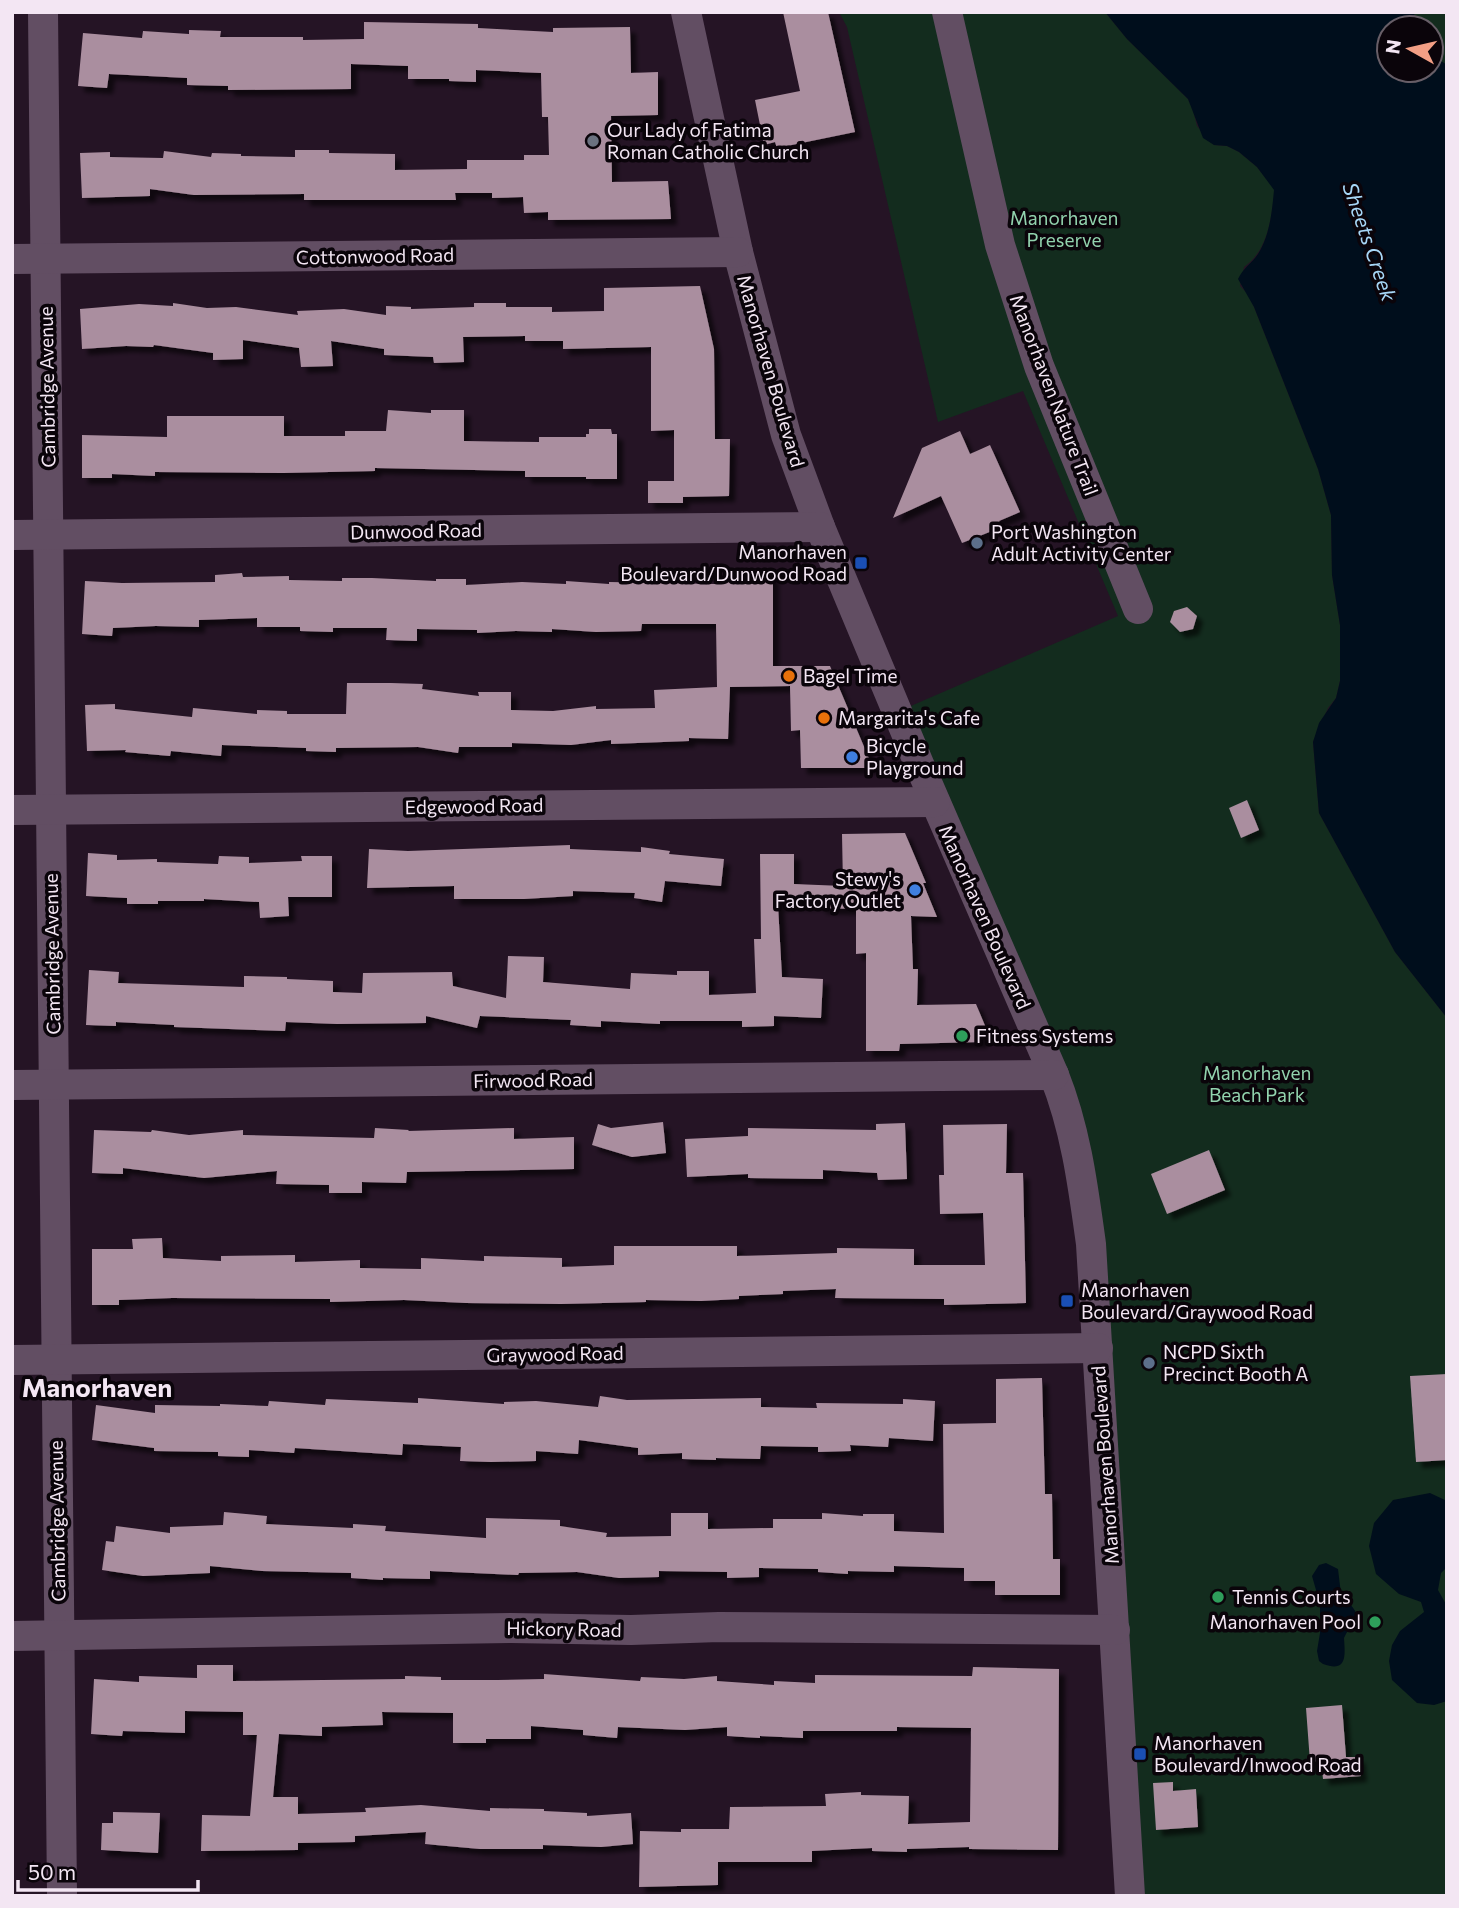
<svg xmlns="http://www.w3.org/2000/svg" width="1459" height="1908" viewBox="0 0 1459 1908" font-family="Commissioner,sans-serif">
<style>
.green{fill:#132c1e}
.water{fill:#000e1c}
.building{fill:#aa8e9f;filter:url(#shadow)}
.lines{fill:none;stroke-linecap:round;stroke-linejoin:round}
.minor{stroke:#624e63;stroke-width:30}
.worship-dot{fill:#6b7280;stroke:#0a040a;stroke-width:2.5}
.service-dot{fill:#5c6f8a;stroke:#0a040a;stroke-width:2.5}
.transit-dot{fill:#1a4fb4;stroke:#0a040a;stroke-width:2.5}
.food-dot{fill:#e8710a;stroke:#0a040a;stroke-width:2.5}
.shop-dot{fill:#3f7fe0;stroke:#0a040a;stroke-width:2.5}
.leisure-dot{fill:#2e9e5b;stroke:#0a040a;stroke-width:2.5}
.labels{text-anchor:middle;stroke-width:7;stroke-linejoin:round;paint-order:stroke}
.poi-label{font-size:19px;fill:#f3e6f3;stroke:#0a040a;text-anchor:start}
.park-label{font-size:19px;fill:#92d3ae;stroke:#0a040a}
.street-label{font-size:19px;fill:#f3e6f3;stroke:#0a040a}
.water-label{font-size:21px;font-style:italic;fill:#a7d7f7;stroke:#0a040a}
.district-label{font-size:26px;font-weight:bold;fill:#f3e6f3;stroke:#0a040a}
</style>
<defs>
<filter id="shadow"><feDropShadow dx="6" dy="6" stdDeviation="2" flood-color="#0009"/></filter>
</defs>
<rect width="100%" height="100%" fill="#251425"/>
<g class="green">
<path d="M839 12H1105L1127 39 1188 99 1193 110 1197 126 1214 145 1227 146 1239 152 1257 167 1275 190C1271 218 1269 249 1244 267L1240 286 1247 293 1254 307 1318 469 1331 515 1332 575 1340 625V681L1336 698 1328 708 1313 742 1319 813 1395 952 1447 1018V1896H1130L1079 1155 897 712 1118 616 1023 391 938 422 847 27Z"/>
<path d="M1414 12H1447V65L1432 57 1431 28H1416Z"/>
</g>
<g class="water">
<path d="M1105 12H1414L1416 28H1389V70H1431V54L1447 65V1018L1395 952 1319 813 1313 742 1319 723 1336 698 1340 681V625L1332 575 1331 515 1318 469 1254 307 1238 279C1243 268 1252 263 1258 254 1270 235 1272 211 1274 190L1257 167 1239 152 1227 146 1214 145 1203 138 1188 99 1127 39Z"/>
<path d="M1430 1493 1447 1501V1567L1441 1573 1438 1590 1447 1606V1701L1434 1705 1417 1703 1392 1680 1389 1661 1392 1645 1400 1631 1424 1612 1421 1602 1399 1594 1376 1574 1369 1546 1374 1523 1393 1500Z"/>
<path d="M1326 1563 1338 1569 1341 1594C1364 1619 1357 1612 1344 1638 1345 1655 1348 1673 1323 1664L1319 1661 1317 1651 1320 1633V1604L1312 1576 1319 1565Z"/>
</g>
<g class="building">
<path d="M783 12H828L855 132 777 148 775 142 764 145 755 100 800 91Z"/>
<path d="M364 22 478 24V28L553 32V28L630 27 631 73 658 72V115L611 116 612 182 668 181 671 219 548 220V212L524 213 523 197 492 198V193H455L456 200H304V194L194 195 150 189V196L82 198 80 153 110 152V157L163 158 164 151 211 157 212 153 241 154V156L295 157V150H329V153L395 154V170L467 169V160H524V155H549L548 117H542L541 73 476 70V82L449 81V79H408V66L351 64V89L228 90V86L187 85V78L109 74 107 88 78 86 83 33 142 38 143 31 189 34V30L221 31 220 37H303V40L364 39Z"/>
<path d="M700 286 714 349 715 439H730L729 496 683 497V503H648V481H674V430L651 431V347L563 349V341H525V336L463 337 464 362 434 363 433 357 384 355V349L331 341 333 366 301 367 299 348 243 340V359L213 360V353L154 345 153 347 126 346 82 349 80 309 139 304 173 306V303L207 308 236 307 298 315 297 311 344 309 386 315V306L411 307V309L474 307V303H506V307H552V312L604 311V288Z"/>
<path d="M388 410 431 413V410H464V441L539 442V437H586V434H589V429H611L612 434H617V479H586V477H525V471L375 468V471L283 473 155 472V476L112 474V478H82V435L167 437V416H284V436H345V431H386Z"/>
<path d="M960 431 970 454 990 445 1020 512 999 521 1002 527 962 543 941 496 893 518 922 448Z"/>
<path d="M242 573 243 577 289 576V580L342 581V578H372L436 581V579H466V585L522 582 566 584V581L609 584V582L715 584V577L773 575V666H830L873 768H801L800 730 791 731 790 686 730 687 728 739 689 738V741L611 744V740L571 745 512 743V747H459L458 753 418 747 336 748V752L306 751V748L222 745 221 756 171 751 170 756 125 752 126 750 87 751 85 705 115 704V709L192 717 193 708 257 714V710L287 711V714H346L347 683H391L423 684 422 689 479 696 478 692H511V710L553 711 596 706V709L655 708 654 690 717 687 716 624H642L641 631 596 632 552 629V632L516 631 477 633V630L417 629V641L386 640 387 628H333V632L300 631V627H257V618L199 620V627L156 626 113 628 112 636 82 634 85 581 122 583 215 582V575Z"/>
<path d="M1187 607 1197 616 1193 629 1180 632 1170 622 1174 611Z"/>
<path d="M1247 800 1259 830 1241 838 1229 808Z"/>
<path d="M905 833 926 883H923L937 917 911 916 913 969H918L917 1005 976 1004 986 1028 981 1042 900 1044 899 1051H866V953L856 954V909L820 908V904L778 905 782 977 823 979 821 1018 774 1016V1026L742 1027V1021H660V1024L601 1021V1027L570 1025 571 1020 480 1016 477 1028 426 1016V1023L337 1024 286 1022 285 1031 174 1027V1025L116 1022V1026L86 1025 89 970 119 972 118 983 244 987V976L287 977V979L333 981V992L362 993 363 973 452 972 453 986 506 998 508 956 544 957 543 982 630 989 631 973 677 975V971H709V995L756 993 754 939H761L760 854H794V884L843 886 842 834Z"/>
<path d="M570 845V849L641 852V847L670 851 669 854 724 859 721 886 665 881 662 902 634 898 635 893 573 891V896L524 899H454V886L367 888 369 849 408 851Z"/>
<path d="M88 853 117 855V860L157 859V862L218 864 219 856 249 857V863L302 861 301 856H332V897H288L289 916 260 918 259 902 204 899V901H158V904H127V898L86 896Z"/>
<path d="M663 1122 666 1153 632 1157 592 1145 598 1124 611 1128Z"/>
<path d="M905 1123 907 1179 878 1180 877 1173 823 1170V1179L748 1178V1174L687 1177 685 1139 748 1136V1128L876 1130V1124Z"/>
<path d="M1007 1124 1006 1173H1023L1026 1303 944 1305V1299L835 1298 836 1289 783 1291V1294L739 1296V1299L701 1301 646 1300V1302L561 1304 466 1303 404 1300 330 1302V1299L172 1298 119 1300V1305H92V1249H133L132 1239 162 1238 163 1258 221 1261V1256L295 1255V1262L360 1260V1268L421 1269V1258L484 1261V1256L562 1258V1267L614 1265V1246H737V1256L837 1253V1248L914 1249V1265H985L983 1213 940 1214 939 1175H944L943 1125Z"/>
<path d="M375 1128 409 1130 408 1131 514 1128V1139L574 1137V1169L407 1172 406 1183 362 1182V1193H329V1185L276 1184 277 1171 204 1178 123 1168V1174L92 1173 94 1130 151 1132 152 1130 189 1135 243 1130V1135L374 1138Z"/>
<path d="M1209 1150 1225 1190 1167 1214 1151 1174Z"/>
<path d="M1447 1374V1460L1416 1462 1410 1376Z"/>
<path d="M1042 1378 1045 1494H1052L1053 1559H1060V1595H995V1581H964V1568L894 1566V1572L848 1571V1574L818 1572V1569L759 1568V1577L727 1578V1572L659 1571V1577L619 1578 577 1572 519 1573 518 1575 430 1571V1579L383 1578V1580L351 1578V1573L262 1571 210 1566V1573L143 1576 102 1570 106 1541 114 1542 116 1526 170 1533V1527L223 1525 224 1512 267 1516 266 1524 353 1528V1524L386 1526 385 1531 486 1538V1518L560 1520V1526L607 1533 606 1537 671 1536V1513H708V1529L773 1528V1519H822V1513L863 1516V1514H894V1531L944 1533 943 1424 996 1423V1379Z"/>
<path d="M600 1396 627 1400 761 1398V1407L817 1408 816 1403 903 1404V1399L935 1401 933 1441 889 1438 888 1447 850 1445 851 1451 818 1452V1447L761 1446 760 1459 716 1458V1460L682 1459V1453L638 1455V1448L579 1440 578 1454 536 1451V1461L491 1462 460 1461 461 1447 403 1444 402 1455 295 1448 294 1453 249 1450V1457L218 1456V1452L154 1451V1448L92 1440 96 1405 155 1413V1405L220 1406V1404L268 1406 269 1401 325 1405 326 1399 418 1403V1398L504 1404V1402L536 1401 598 1407Z"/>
<path d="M197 1665H233V1681L405 1679V1676L441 1677V1680H498L544 1679V1674L640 1681 641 1677 684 1679 717 1676V1681L774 1685V1681L815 1683V1675L972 1676 973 1667 1059 1669 1058 1850 969 1849V1847L907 1849V1852L872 1851V1848L812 1851V1862H718V1885L639 1887 640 1831 681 1832V1829H729L730 1807 826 1806 825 1794 861 1792V1795L909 1796 908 1824 970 1822 971 1728 897 1727V1731H803V1738L760 1736V1738L727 1736V1727L685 1730 618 1727 617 1738 583 1735V1730L531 1726V1739H486V1743H453V1713L382 1712 383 1725 322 1727V1736L279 1734 273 1797H298V1814L366 1812 365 1808 421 1805 490 1811V1808L544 1809V1811L587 1813V1816L631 1813 633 1844 601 1847 543 1845V1849H480L425 1844 426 1832 355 1836V1842L298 1843V1850L201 1851 202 1815 250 1816 257 1735H243V1712L185 1711V1733L123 1731 122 1736 91 1734 94 1679 139 1682V1676L197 1678Z"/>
<path d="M1342 1705 1346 1757H1359L1361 1776 1323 1779 1321 1761 1310 1762 1306 1708Z"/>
<path d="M1173 1782V1791L1196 1789 1198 1827 1156 1830 1153 1783Z"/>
<path d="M113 1812 160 1813 158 1853 101 1850 102 1823H113Z"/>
</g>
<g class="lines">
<g class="minor">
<path d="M43 12 62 1896"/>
<path d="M686 12 738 252 786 435 820 527 919 764 1054 1075C1076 1130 1083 1186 1091 1244L1130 1896"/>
<path d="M947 12 1000 245 1039 366 1138 609"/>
<path d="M12 259 738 252"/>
<path d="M12 535 820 527"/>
<path d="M12 810 935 802"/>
<path d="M12 1085 1054 1075"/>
<path d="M12 1360 1098 1348"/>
<path d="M12 1636 511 1628 631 1630 719 1627 1115 1630"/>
</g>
</g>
<circle class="worship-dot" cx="593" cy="141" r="7"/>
<g class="service-dot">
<circle cx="977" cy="543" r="7"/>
<circle cx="1149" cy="1363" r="7"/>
</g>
<g class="transit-dot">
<rect x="854" y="556" width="14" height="14" rx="3.5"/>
<rect x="1060" y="1294" width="14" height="14" rx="3.5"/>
<rect x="1133" y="1747" width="14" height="14" rx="3.5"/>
</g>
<g class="food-dot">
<circle cx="789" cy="676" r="7"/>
<circle cx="824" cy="718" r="7"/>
</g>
<g class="shop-dot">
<circle cx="852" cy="757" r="7"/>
<circle cx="915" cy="890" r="7"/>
</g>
<g class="leisure-dot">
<circle cx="962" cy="1036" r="7"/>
<circle cx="1218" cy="1597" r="7"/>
<circle cx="1375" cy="1622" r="7"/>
</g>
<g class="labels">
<g class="poi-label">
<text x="607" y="137">Our Lady of Fatima<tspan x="607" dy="22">Roman Catholic Church</tspan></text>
<text x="991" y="539">Port Washington<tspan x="991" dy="22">Adult Activity Center</tspan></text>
<text x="847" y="559" text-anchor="end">Manorhaven<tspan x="847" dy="22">Boulevard/Dunwood Road</tspan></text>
<text x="803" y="683">Bagel Time</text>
<text x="838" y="725">Margarita's Cafe</text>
<text x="866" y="753">Bicycle<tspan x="866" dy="22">Playground</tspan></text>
<text x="901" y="886" text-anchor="end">Stewy's<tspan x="901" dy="22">Factory Outlet</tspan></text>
<text x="976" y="1043">Fitness Systems</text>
<text x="1081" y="1297">Manorhaven<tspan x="1081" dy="22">Boulevard/Graywood Road</tspan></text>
<text x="1163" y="1359">NCPD Sixth<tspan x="1163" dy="22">Precinct Booth A</tspan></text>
<text x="1232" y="1604">Tennis Courts</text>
<text x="1361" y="1629" text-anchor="end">Manorhaven Pool</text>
<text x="1154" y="1750">Manorhaven<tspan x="1154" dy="22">Boulevard/Inwood Road</tspan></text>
</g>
<g class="park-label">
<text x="1064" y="225">Manorhaven<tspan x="1064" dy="22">Preserve</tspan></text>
<text x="1257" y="1080">Manorhaven<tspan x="1257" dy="22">Beach Park</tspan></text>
</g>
<g class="street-label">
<text transform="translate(375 256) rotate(-1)" y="7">Cottonwood Road</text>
<text transform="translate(771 371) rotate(74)" y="7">Manorhaven Boulevard</text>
<text transform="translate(47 387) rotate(-91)" y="7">Cambridge Avenue</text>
<text transform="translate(1054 395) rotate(69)" y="7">Manorhaven Nature Trail</text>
<text transform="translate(416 531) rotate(-1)" y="7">Dunwood Road</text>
<text transform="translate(474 806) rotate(-1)" y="7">Edgewood Road</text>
<text transform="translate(985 917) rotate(66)" y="7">Manorhaven Boulevard</text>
<text transform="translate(52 954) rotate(-91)" y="7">Cambridge Avenue</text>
<text transform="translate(533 1080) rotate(-1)" y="7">Firwood Road</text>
<text transform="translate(555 1354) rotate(-1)" y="7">Graywood Road</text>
<text transform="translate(1105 1465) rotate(-94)" y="7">Manorhaven Boulevard</text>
<text transform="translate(57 1521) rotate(-91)" y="7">Cambridge Avenue</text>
<text transform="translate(564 1629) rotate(1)" y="7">Hickory Road</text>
</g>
<g class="water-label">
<text transform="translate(1369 242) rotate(71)" y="7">Sheets Creek</text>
</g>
<g class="district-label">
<text x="97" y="1397">Manorhaven</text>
</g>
</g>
<rect width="1459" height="1908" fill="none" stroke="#f3e6f3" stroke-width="28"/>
<g transform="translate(1410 49) rotate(278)"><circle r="33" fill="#0a040a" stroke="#675e67" stroke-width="2"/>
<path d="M0-5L12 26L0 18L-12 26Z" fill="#f39f85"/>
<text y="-10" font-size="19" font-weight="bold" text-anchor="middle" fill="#f3e6f3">N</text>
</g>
<path d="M18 1880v10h180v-10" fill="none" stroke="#f3e6f3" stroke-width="3.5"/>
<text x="28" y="1880" font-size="21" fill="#f3e6f3" stroke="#0a040a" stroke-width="5" paint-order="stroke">50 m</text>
</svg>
